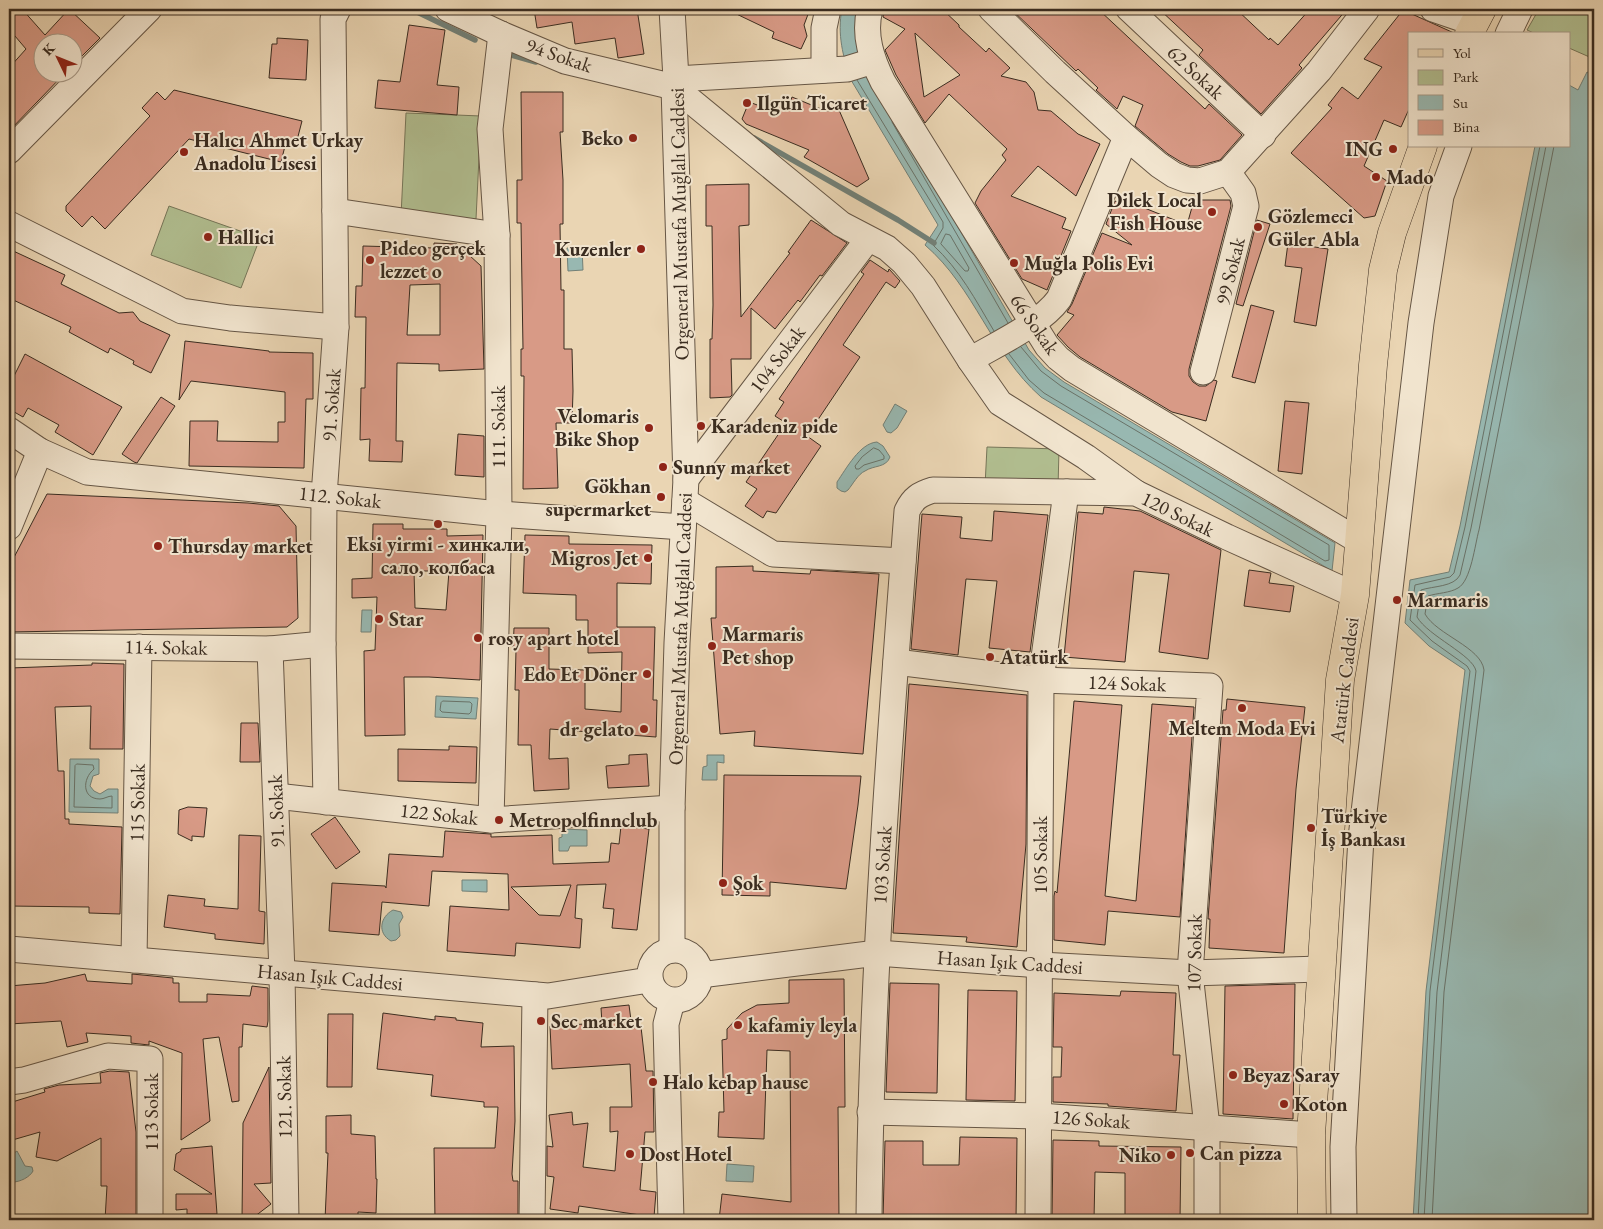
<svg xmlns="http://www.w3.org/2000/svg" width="1603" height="1229" viewBox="0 0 1603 1229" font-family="'EB Garamond',serif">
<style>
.green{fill:#b1be90;stroke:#767558}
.water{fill:#98b8b1;stroke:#728077}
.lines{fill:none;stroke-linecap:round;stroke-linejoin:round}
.shore{stroke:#697268;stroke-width:1}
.stream{stroke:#728077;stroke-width:5.5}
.building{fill:#d89a86;stroke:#3a2c20;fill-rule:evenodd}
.minor-casing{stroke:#665645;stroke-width:27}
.major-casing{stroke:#3a2c20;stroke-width:29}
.minor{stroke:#f1e4ce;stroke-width:25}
.major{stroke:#ead5b3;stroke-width:28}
.poi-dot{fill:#8f2418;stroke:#f1e4ce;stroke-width:2}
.labels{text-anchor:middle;stroke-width:4;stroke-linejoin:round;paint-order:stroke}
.street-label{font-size:20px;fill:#3a2c20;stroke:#f1e4ce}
.poi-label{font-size:20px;font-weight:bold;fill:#3a2c20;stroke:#f1e4ce;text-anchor:start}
</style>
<rect width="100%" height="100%" fill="#ead5b3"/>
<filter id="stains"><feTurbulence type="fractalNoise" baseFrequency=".004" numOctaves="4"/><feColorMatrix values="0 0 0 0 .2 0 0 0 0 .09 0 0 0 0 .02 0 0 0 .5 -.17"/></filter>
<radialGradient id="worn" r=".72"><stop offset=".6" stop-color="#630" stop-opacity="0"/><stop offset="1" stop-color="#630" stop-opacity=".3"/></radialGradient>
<g class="green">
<path d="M1539 9H1594V59L1569 48V34H1536L1527 30Z"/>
<path d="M406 113 481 116 476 219 401 216Z"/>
<path d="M169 206 260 238 241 288 151 255Z"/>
<path d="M987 447 1059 449 1058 488 985 486Z"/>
</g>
<g class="water">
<path d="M842 9H858L869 73 1029 350 1045 368 1064 382 1335 543 1332 571 1041 397C991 353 975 288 925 245L938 225 851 80C843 57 837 34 842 9Z"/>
<path d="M1587 72 1594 75V1220H1413L1426 991 1465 670 1429 646 1405 623 1410 580 1449 572 1460 526 1535 146H1569V85L1578 90Z"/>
<path d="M582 247 583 270 568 271 567 248Z"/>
<path d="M895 404 907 411 897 428 891 433 887 432 883 425Z"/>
<path d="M877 442 883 446 890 457C886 468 874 465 865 471 858 474 853 484 848 490L845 492 841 491 837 488V482C846 469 860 443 877 442Z"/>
<path d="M362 610H372L371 632H361Z"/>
<path d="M436 696 478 698 476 719 435 717Z"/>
<path d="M707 755H724V763L717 762V780H702L703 767 707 766Z"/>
<path d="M70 759H99V774L93 776 90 786 94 791 100 794 108 789H118V813L69 812Z"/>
<path d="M562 829 587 830V846H570L568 851H559V838L562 837Z"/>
<path d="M462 880H487V892L462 891Z"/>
<path d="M393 910 401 912 403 917 399 924 400 936 396 940 391 941C377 933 380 917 393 910Z"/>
<path d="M17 1151 25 1166 32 1167 33 1171C30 1177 20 1182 13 1182L11 1155Z"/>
<path d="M727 1164 754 1166 753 1182 726 1181Z"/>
</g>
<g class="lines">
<g class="shore">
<path d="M857 80 943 222V228L933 245C960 270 975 299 994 331"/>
<path d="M892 122 1008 323"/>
<path d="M946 234 950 235 969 268 968 271H965L941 244Z"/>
<path d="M1009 354 1029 380 1044 393 1325 561 1329 560V545L1061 386 1041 371 1021 347"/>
<path d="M874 448 879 450 884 456V459L864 465 859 469H856L855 466 862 457Z"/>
<path d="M443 701 470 702 472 704 471 712 469 714 442 712 440 710 441 703Z"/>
<path d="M77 764 93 765 94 769C82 779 82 799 100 799 104 799 108 796 112 796V808L74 807 75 766Z"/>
<path d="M1418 1220 1430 991 1470 671 1467 666 1432 641 1410 620 1415 585 1450 577 1454 573 1465 527 1540 146"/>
<path d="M1424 1220 1437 992 1476 671C1473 655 1428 636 1417 617L1421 590C1433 586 1454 587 1460 575L1471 528 1546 146"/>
<path d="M1432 1220 1444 992 1484 670C1481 647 1437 635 1425 614L1428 596C1437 593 1450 593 1458 588 1471 581 1475 544 1479 530L1554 146"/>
</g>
<g class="stream">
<path d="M411 9 475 40"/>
<path d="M504 53 536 62"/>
<path d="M754 138 898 220 934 243"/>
</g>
</g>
<g class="building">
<path d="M9 9H22L45 35 69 9 100 38 72 66V42H42V72H66L9 131V68L26 49 9 29Z"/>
<path d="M534 9H637L644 54 618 58 615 38 575 44 572 22 537 28Z"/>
<path d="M726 9H810L804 25 807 36 801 49 772 38 774 32Z"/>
<path d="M884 9H942L959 25V27L986 52 989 48 1010 68 1001 76 1026 82 1034 92 1038 110 1051 111 1078 134 1100 144 1076 196 1038 166 1011 196 1066 218 1062 228 1071 231 1047 290 1022 279 975 203 981 191 1006 160 1002 155 1007 149 949 94 925 123 896 75 885 50 905 29 883 17ZM915 33 960 75 924 97 915 34Z"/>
<path d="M1011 9H1098L1205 109 1209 104 1242 135 1220 160 1198 166H1190L1181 162 1168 154 1135 126 1143 105 1123 96 1117 109 1096 90 1098 88 1078 69 1076 71Z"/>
<path d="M1159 9H1236L1269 40 1270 38 1278 45 1310 9H1347L1299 65 1302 68 1261 114 1199 55 1203 50Z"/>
<path d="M1403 10 1454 33 1409 34V109L1401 127 1384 120 1364 166 1387 181 1375 216 1364 218 1291 153 1332 108 1328 105 1342 87 1358 99 1382 67 1364 59Z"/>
<path d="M409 25 445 30 437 85 459 87 457 115 375 108 378 80 400 82Z"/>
<path d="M277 38 308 40 306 80 269 78 272 44H277Z"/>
<path d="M174 90 302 121 295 148 285 146 281 162 189 139 105 229 92 216 82 227 66 211V206L150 116 142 108 157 92 165 100Z"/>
<path d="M521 92H563V132H560L563 180V224H560L561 290H564V349H572L573 391 572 423H556L558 488 523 489 524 376H521V349H523L521 223H517V180H522Z"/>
<path d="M792 97 826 111 839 110 869 179 857 187 804 157 809 150 746 124 742 119 749 102 760 106 763 98 780 105 781 103 789 106Z"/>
<path d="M749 184V225L739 226 741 317 790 253 788 252 811 220 847 243 822 276 820 275 800 302 798 300 775 329 751 308V359H731L732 395 730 397 710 398V339H712L713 305 712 226H706V185Z"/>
<path d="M1194 200H1230L1231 206 1189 369V376L1193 382 1199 386H1206L1214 380 1217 381 1206 421 1172 412 1080 357 1068 347 1057 335 1074 315 1067 312 1072 304 1102 233 1132 245 1106 224 1115 201 1131 208 1132 203 1187 225Z"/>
<path d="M1257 220 1270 224 1243 306 1236 304Z"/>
<path d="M434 243 457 244 481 266 484 369 439 371V364L397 363 396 441H403L402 462 369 461 370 439 360 440 361 388H365L366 317H355L356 286H362L363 246 434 248ZM440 284V335H407L410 285Z"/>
<path d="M1288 243 1328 249 1316 326 1294 322 1302 268 1285 266Z"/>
<path d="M9 249 65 275 61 284 119 313 133 312 140 321 170 335 151 373 133 364 134 361 110 348 108 353 69 332 71 327 9 298Z"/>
<path d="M870 260 888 272 889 269 900 281 895 288 886 282 843 345 860 357 807 436 821 446 776 513 767 511 763 518 745 506 757 489 746 482 786 423 775 416 784 402 779 399 864 274 861 272Z"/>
<path d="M1251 305 1274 311 1255 383 1232 377Z"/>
<path d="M185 341 269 351V352L313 353V399H306L304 468 189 466 190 421H218L217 441 278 442V422H285V392L191 381 179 400Z"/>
<path d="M25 354 122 407 93 455 55 432 59 425 28 408 23 417 9 409V386Z"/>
<path d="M161 397 175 406 137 463 134 462 122 454Z"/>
<path d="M1285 401 1309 403 1302 474 1278 471Z"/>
<path d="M458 434 484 436V477L455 475Z"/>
<path d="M47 494 248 503 279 506 296 526 298 618 287 627 9 632V567Z"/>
<path d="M1104 507 1140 511 1221 550 1208 659 1159 652 1169 574 1134 571 1125 662 1064 657 1078 512 1103 514Z"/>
<path d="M994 511 1048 515 1030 652 989 648 997 581 966 579 958 655 911 649 922 514 962 517 960 538 992 541Z"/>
<path d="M373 524H403V529H447V536L483 535 480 680 429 677H404L405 735 365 736 364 651 375 650 377 597 352 598V579L372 578ZM414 571H449L446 610 415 608Z"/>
<path d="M525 535 569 536V544L652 545 651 584 617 583V627H655L653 700H657L656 737 550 729 549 759 568 758 569 789 534 791 531 745H518L519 690H515L516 650H513L514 628H549V669L585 670V709L621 712 622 652 588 653V620H576V595L523 593Z"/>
<path d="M753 566V571L810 574 811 570 879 574 863 754 754 746 755 731 720 734 711 618H716V567Z"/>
<path d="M1249 570 1271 573 1269 583 1294 586 1290 612 1244 606Z"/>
<path d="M92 663 124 664 123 749H90L91 706 55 707 58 771H64L65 819H69V824L122 827 120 914 89 913V907L9 906V729H12L10 668 92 665Z"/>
<path d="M909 684 1027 695 1026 844 1017 947 966 942 967 937 893 933Z"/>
<path d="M1227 699 1305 707 1296 789 1284 953 1209 948 1210 919H1208L1223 710H1226Z"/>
<path d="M1074 701 1122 705 1105 896 1136 901 1152 704 1194 707 1180 917 1108 911 1105 945 1054 940V896L1055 891 1057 893Z"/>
<path d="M241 723H258L260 762H240Z"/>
<path d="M449 746 477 747 476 783 398 781V749L449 750Z"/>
<path d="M647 754 649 786 608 788 606 766 629 764V755Z"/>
<path d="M724 775 861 776 858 805 846 889 770 882V896L722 895Z"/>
<path d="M188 807 207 808 204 837 192 836V841L178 834 179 810Z"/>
<path d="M335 817 360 852 336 869 311 834Z"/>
<path d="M621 826 649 829 637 930 612 928 614 909 603 908 606 884 577 885 575 918 582 919 580 948 516 943 515 956 447 951 450 906 509 910 508 874 432 871 429 906 382 902 379 935 329 931 332 883 385 886 386 888 389 854 443 857 445 831 491 834V837L552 835 553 864 609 862 611 843 619 844ZM571 885 560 916 539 915 511 887Z"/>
<path d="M239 835 261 836 259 911 265 912 264 944 215 939V934L164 927 168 895 205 899 204 906 238 909Z"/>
<path d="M85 974 87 981 132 984V974L173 978V983H179V1002H207V994L250 996 252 986 268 988V1021L267 1027 243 1024 242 1047H239V1101L232 1102 219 1037 203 1039 210 1121 181 1140 182 1053 149 1041V1045L131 1043V1036L86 1033 88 1042 67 1047 61 1021 9 1024V986L45 983Z"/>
<path d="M844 979 845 1107H838L839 1220H719L722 1194 791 1202 790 1051 767 1050 764 1139 718 1137 719 1112H724L722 1040 727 1039V1029L742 1013 757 1005 789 1003V980Z"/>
<path d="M890 983 939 984 937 1093 886 1092Z"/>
<path d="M1295 984 1293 1119 1223 1114 1225 986Z"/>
<path d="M968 990 1017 991 1015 1101 966 1100Z"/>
<path d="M1121 991 1176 993 1173 1055H1180L1176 1111 1108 1106V1104L1053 1102V1077H1061L1062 1047H1053L1054 993 1120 996Z"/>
<path d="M629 1005 632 1028 641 1027 646 1071H653L654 1132H645L640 1190 656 1192 654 1217 579 1206 578 1213 550 1209 554 1177 547 1176V1146L553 1147 549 1115 572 1112 573 1125 588 1123 583 1167 615 1171 618 1131 610 1132V1107H632L630 1064 552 1069 550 1026 602 1023 601 1008Z"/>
<path d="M383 1013 435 1020V1016L456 1018V1020L483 1023 481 1047 514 1046 515 1121 512 1174 513 1181H518V1220H435L434 1148H495L498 1107H484V1102L431 1096 433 1075 377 1069Z"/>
<path d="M328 1014H353L352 1087H327Z"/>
<path d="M269 1067 271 1183 254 1184 271 1204 250 1220H242L243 1123Z"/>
<path d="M110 1071 129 1072 136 1132V1218H133V1220H105L107 1186H101V1138L57 1161 36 1157 40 1132 9 1141V1103L45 1092 44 1089 59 1085 101 1083 100 1073Z"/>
<path d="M351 1115V1134L375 1136 376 1179H377L376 1213 358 1212V1220H325L328 1153H326V1116Z"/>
<path d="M960 1137 1017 1138 1016 1220H883L885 1141H923V1165H959Z"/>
<path d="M1053 1140 1099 1141V1146L1181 1147 1180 1220H1125V1173L1095 1172 1094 1220H1052Z"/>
<path d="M212 1146 217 1214H187V1209L176 1210V1194H212L174 1170 176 1154 181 1151V1149Z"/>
</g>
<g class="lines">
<defs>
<g id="minor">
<path d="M448 9 501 34 565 61 674 87 841 224 887 248 904 263 923 286 970 360 1000 403 1086 457 1136 493"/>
<path d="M672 9 676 79 674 87 686 479 677 643 672 808V950"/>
<path d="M870 9C863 35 872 60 883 82L1047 346 1058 358 1072 369 1359 541"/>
<path d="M991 9 1055 72 1126 137 1159 165 1174 175 1187 180 1200 181 1228 172 1319 71 1367 9"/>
<path d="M1129 9 1263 135"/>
<path d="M1433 9 1474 23"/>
<path d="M1508 34 1520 9"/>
<path d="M824 70V28L828 9"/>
<path d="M676 79 847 69 873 61"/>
<path d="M9 151 149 9"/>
<path d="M335 211 497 235"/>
<path d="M9 224 182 311 230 318 336 327"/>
<path d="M970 360C997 344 1041 324 1059 299L1126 137"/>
<path d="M1203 372 1246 206 1243 193 1228 172"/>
<path d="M9 430 40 451 87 472 499 514 683 527"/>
<path d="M686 479 868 239"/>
<path d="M685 501 773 554 903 561"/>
<path d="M9 527 40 451"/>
<path d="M9 646 270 649 323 644"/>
<path d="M270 649 282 973 286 1220"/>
<path d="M896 662 1041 680 1210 686 1190 973 1207 1127V1220"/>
<path d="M276 796 491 820 672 808"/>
<path d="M326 802 323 644 324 496 336 327 333 19 338 9"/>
<path d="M491 820 499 514 497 235 490 129 501 34"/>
<path d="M9 949 548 996 649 980"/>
<circle cx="675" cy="975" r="25"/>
<path d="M134 960 139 647"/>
<path d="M700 975 877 953 1040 965 1190 973 1321 969"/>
<path d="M9 1082 24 1080 108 1056 150 1059V1220"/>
<path d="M870 1112 1039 1116 1311 1135"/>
<path d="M532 1220 535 995"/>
<path d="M671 1220 666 1024 672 1001"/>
<path d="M869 1220C871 983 889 747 907 511 913 498 920 494 933 490L1136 493 1227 537 1355 595"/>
<path d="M1038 1220 1041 680 1066 492"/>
<path d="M1344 1220 1343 1147 1361 838 1421 323 1441 196 1459 146"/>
</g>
<g id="major">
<path d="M1469 34 1482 9"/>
<path d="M1312 1220 1311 1135 1340 680 1355 595 1373 365 1383 270 1392 233 1423 146"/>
</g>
</defs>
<use href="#minor" class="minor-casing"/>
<use href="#major" class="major-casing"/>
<use href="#minor" class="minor"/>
<use href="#major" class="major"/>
</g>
<g class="poi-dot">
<circle cx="747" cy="103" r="5"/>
<circle cx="633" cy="138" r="5"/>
<circle cx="1393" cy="149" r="5"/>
<circle cx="184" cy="152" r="5"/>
<circle cx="1376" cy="177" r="5"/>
<circle cx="1212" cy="212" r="5"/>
<circle cx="1258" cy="227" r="5"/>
<circle cx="208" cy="237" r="5"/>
<circle cx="641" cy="249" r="5"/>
<circle cx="370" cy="260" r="5"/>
<circle cx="1014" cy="263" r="5"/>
<circle cx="701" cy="426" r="5"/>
<circle cx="649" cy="428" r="5"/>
<circle cx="663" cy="467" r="5"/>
<circle cx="661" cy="497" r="5"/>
<circle cx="438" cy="524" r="5"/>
<circle cx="158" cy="546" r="5"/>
<circle cx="648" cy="558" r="5"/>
<circle cx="1397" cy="600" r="5"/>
<circle cx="379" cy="619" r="5"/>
<circle cx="478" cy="638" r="5"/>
<circle cx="712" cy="646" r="5"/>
<circle cx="990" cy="657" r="5"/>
<circle cx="647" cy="674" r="5"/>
<circle cx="1242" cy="708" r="5"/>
<circle cx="644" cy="729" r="5"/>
<circle cx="499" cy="820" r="5"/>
<circle cx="1311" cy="828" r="5"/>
<circle cx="723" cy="883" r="5"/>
<circle cx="541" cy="1021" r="5"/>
<circle cx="738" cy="1025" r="5"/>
<circle cx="1233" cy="1075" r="5"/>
<circle cx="653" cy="1082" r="5"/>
<circle cx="1284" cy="1104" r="5"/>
<circle cx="1190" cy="1153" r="5"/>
<circle cx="630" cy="1154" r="5"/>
<circle cx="1171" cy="1155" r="5"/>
</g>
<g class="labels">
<g class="street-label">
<text transform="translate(559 55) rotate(19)" y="7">94 Sokak</text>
<text transform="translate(1196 72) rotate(43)" y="7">62 Sokak</text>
<text transform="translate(679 224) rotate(-91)" y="7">Orgeneral Mustafa Muğlalı Caddesi</text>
<text transform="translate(1230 271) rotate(-76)" y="7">99 Sokak</text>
<text transform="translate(1035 324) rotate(55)" y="7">66 Sokak</text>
<text transform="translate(777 359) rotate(-53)" y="7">104 Sokak</text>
<text transform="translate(331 405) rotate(-86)" y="7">91. Sokak</text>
<text transform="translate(498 427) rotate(-90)" y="7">111. Sokak</text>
<text transform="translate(340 497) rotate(6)" y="7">112. Sokak</text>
<text transform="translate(1178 514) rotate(26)" y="7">120 Sokak</text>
<text transform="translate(680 629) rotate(-88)" y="7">Orgeneral Mustafa Muğlalı Caddesi</text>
<text transform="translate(166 647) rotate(1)" y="7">114. Sokak</text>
<text transform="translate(1344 680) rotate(-83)" y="7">Atatürk Caddesi</text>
<text transform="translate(1127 683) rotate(2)" y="7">124 Sokak</text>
<text transform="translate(137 803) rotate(-89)" y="7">115 Sokak</text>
<text transform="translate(276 811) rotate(-92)" y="7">91. Sokak</text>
<text transform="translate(439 814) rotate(6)" y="7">122 Sokak</text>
<text transform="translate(1040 855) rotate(-90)" y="7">105 Sokak</text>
<text transform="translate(882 865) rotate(-86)" y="7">103 Sokak</text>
<text transform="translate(1194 953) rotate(-89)" y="7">107 Sokak</text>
<text transform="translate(1010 962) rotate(4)" y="7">Hasan Işık Caddesi</text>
<text transform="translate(330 977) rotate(5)" y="7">Hasan Işık Caddesi</text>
<text transform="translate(284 1097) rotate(-91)" y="7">121. Sokak</text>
<text transform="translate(151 1112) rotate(-90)" y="7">113 Sokak</text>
<text transform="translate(1091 1119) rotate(4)" y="7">126 Sokak</text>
</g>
<g class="poi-label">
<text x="757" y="110">Ilgün Ticaret</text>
<text x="623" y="145" text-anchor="end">Beko</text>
<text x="194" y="147">Halıcı Ahmet Urkay<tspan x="194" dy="23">Anadolu Lisesi</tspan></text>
<text x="1383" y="156" text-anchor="end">ING</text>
<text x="1386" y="184">Mado</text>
<text x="1202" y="207" text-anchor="end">Dilek Local<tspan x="1202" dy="23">Fish House</tspan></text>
<text x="1268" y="223">Gözlemeci<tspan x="1268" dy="23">Güler Abla</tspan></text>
<text x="218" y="244">Hallici</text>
<text x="380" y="255">Pideo gerçek<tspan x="380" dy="23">lezzet o</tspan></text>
<text x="631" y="256" text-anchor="end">Kuzenler</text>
<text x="1024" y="270">Muğla Polis Evi</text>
<text x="639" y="423" text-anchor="end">Velomaris<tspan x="639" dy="23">Bike Shop</tspan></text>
<text x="711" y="433">Karadeniz pide</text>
<text x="673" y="474">Sunny market</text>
<text x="651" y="493" text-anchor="end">Gökhan<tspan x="651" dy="23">supermarket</tspan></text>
<text x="438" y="551" text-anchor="middle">Eksi yirmi - хинкали,<tspan x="438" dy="23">сало, колбаса</tspan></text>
<text x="168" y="553">Thursday market</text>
<text x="638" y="565" text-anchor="end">Migros Jet</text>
<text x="1407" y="607">Marmaris</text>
<text x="389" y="626">Star</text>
<text x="722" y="641">Marmaris<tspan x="722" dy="23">Pet shop</tspan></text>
<text x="488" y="645">rosy apart hotel</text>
<text x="1000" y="664">Atatürk</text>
<text x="637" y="681" text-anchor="end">Edo Et Döner</text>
<text x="1242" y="735" text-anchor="middle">Meltem Moda Evi</text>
<text x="634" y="736" text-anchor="end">dr gelato</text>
<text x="1321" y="823">Türkiye<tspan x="1321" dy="23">İş Bankası</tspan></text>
<text x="509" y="827">Metropolfinnclub</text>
<text x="733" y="890">Şok</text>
<text x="551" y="1028">Sec market</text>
<text x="748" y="1032">kafamiy leyla</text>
<text x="1243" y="1082">Beyaz Saray</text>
<text x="663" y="1089">Halo kebap hause</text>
<text x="1294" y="1111">Koton</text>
<text x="1200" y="1160">Can pizza</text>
<text x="640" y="1161">Dost Hotel</text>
<text x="1161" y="1162" text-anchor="end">Niko</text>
</g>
</g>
<rect width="1603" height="1229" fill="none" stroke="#ead5b3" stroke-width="30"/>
<rect x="10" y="10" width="1583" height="1209" fill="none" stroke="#3a2c20" stroke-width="2.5"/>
<rect x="15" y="15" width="1573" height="1199" fill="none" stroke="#3a2c20"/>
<rect x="1408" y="32" width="162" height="115" fill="#f1e4ce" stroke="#a89a88"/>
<rect x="1418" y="49" width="25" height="8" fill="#ead5b3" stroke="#a89a88"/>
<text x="1453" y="58" font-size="15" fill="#3a2c20">Yol</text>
<rect x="1418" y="70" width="25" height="15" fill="#b1be90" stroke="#a89a88"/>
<text x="1453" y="82" font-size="15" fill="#3a2c20">Park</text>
<rect x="1418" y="95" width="25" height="15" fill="#98b8b1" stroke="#a89a88"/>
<text x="1453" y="108" font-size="15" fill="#3a2c20">Su</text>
<rect x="1418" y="120" width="25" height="15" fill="#d89a86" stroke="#a89a88"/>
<text x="1453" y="132" font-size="15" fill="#3a2c20">Bina</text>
<g transform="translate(58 58) rotate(313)"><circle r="24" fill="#f1e4ce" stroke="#a89a88"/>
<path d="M0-4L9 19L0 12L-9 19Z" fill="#8f2418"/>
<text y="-8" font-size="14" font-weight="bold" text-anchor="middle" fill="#3a2c20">K</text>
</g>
<rect width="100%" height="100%" filter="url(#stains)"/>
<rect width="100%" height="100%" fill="url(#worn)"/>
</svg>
